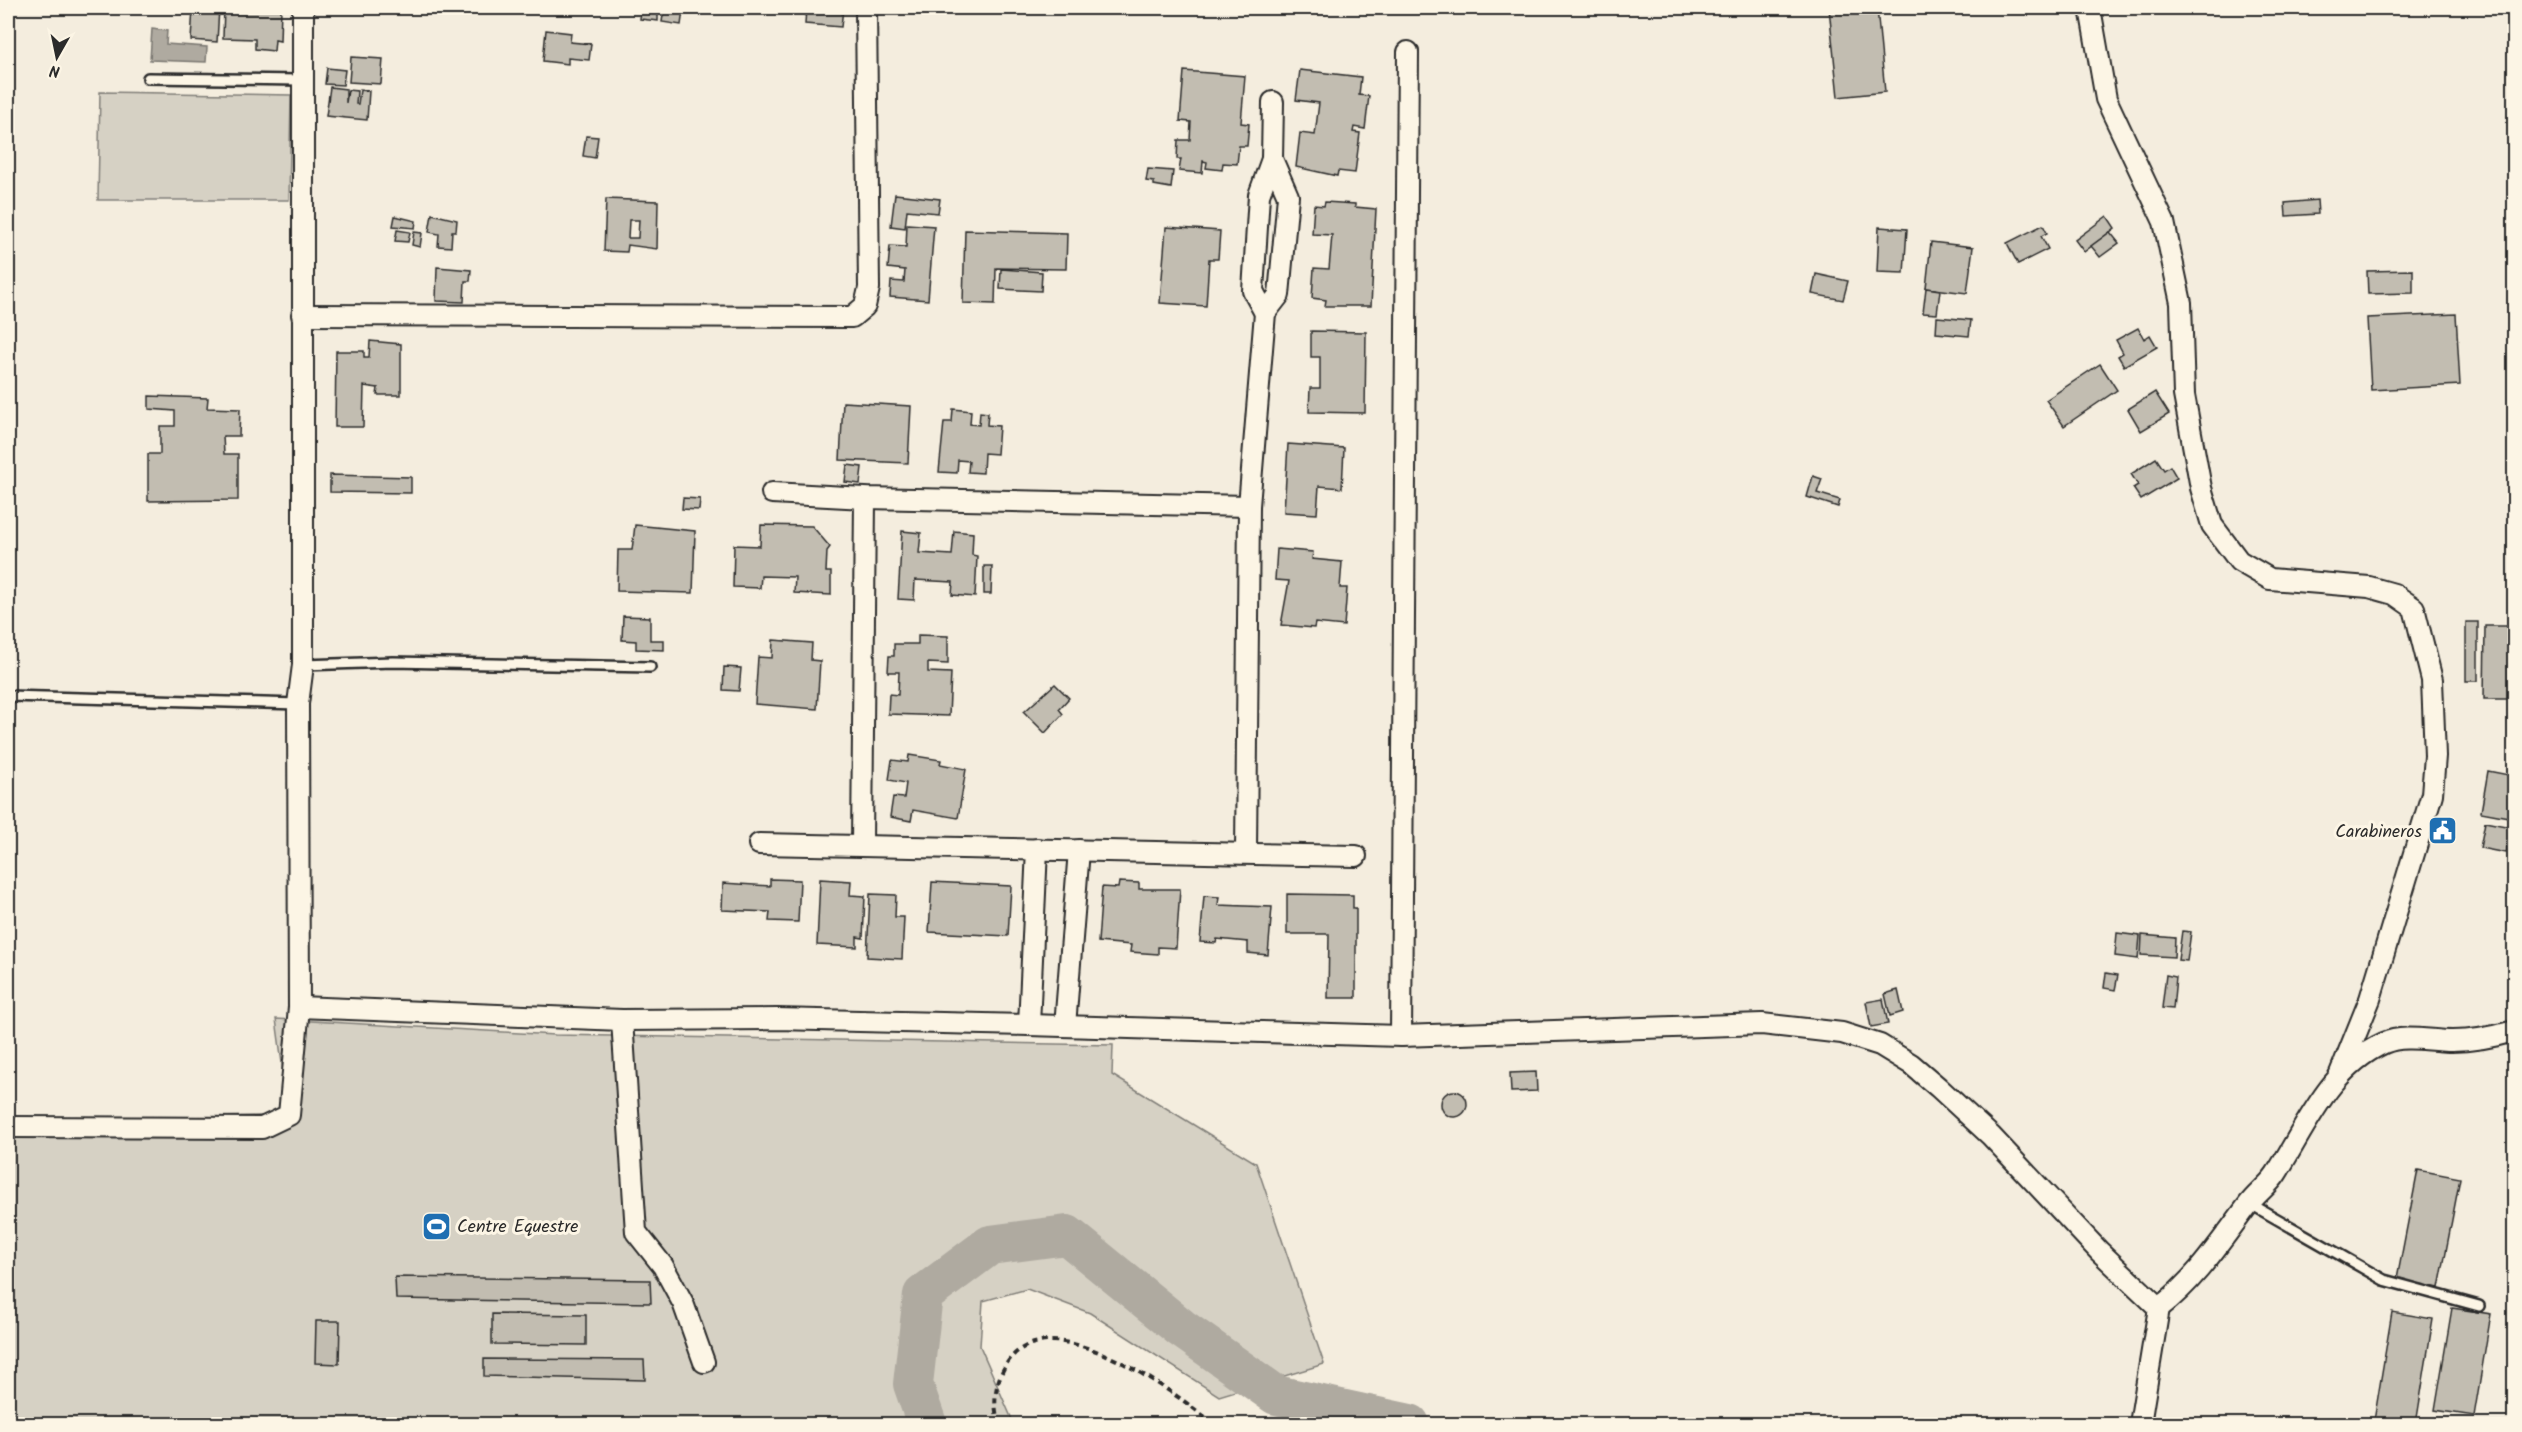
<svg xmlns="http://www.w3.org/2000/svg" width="2522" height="1432" viewBox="0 0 2522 1432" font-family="Kalam,sans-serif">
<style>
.green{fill:#d6d1c4;stroke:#807e78;stroke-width:1.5}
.water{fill:#afaaa0;stroke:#7a7771;stroke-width:1.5}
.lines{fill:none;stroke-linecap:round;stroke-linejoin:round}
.river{stroke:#afaaa0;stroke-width:40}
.building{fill:#c2bdb1;stroke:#2b2b2b;stroke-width:1.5;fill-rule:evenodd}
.service-casing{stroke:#2b2b2b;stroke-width:14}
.minor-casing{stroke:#2b2b2b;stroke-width:24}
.path{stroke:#2b2b2b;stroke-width:4;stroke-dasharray:6 4.5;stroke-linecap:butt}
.service{stroke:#fcf5e5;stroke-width:9}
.minor{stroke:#fcf5e5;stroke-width:20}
.labels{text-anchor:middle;stroke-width:6;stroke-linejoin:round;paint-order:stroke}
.poi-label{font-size:18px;fill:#2b2b2b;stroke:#fcf5e5;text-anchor:end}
</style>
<rect width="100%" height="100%" fill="#f4edde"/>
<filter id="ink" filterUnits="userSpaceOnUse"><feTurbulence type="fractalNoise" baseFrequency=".0167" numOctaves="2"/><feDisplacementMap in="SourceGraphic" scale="12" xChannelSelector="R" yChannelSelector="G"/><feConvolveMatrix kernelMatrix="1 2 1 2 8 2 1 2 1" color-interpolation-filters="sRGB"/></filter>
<g filter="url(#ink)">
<g class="green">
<path d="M100 92 291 95 289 200H98Z"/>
<path d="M276 1019 555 1035 1113 1045 1112 1075 1256 1163 1324 1364 1219 1396 1090 1313 1027 1289 983 1301 980 1346 1014 1424H8V1123L289 1115Z"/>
</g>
<path class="water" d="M152 29 167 31 166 44 207 47 206 62 150 60Z"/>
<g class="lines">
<path class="river" d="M927 1424 913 1384 923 1295 990 1245 1067 1235 1181 1328 1276 1395 1410 1424"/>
</g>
<g class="building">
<path d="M193 8H219L217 42 191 40Z"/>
<path d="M224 8H281L280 41 275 40 274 51 255 49V39L223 38Z"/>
<path d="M641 8 658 9V21L640 19Z"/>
<path d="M804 8H843L841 27 805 24 806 8Z"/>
<path d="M1829 8H1877L1885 92 1838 97Z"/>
<path d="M664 9 683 11 681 25 662 22Z"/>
<path d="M546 30 571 33 570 42 591 44 589 60 568 58V64L543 61Z"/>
<path d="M351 57 383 59 381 84 349 82Z"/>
<path d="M327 68 345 70 343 85 325 84Z"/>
<path d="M1300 70 1361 77 1359 95 1369 96 1365 129 1354 127 1353 132 1360 133 1355 173 1338 171 1337 176 1296 167 1300 133 1315 135 1319 103 1296 100Z"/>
<path d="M1184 71 1245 76 1241 123 1249 124 1247 146H1239L1237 164 1223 163 1222 170 1206 168 1207 162 1203 161 1202 173 1179 171 1181 159H1177L1178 140H1190L1191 122 1180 121Z"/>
<path d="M330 87 346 89V103L348 90 357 91 356 104H358L360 90 369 91 367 120 326 116Z"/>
<path d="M586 136 598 137 595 158 583 156Z"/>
<path d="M1148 169 1173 171 1171 188 1154 185V182L1146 181Z"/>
<path d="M895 194 940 199 938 213 907 210 905 228 891 226Z"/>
<path d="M606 199 658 201 657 249 628 245 627 252 604 251ZM629 220H639L638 238H628Z"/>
<path d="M2317 200 2318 214 2286 216 2285 203Z"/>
<path d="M1325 202 1355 204V207L1376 209 1371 306H1325L1326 300 1312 298 1314 268 1329 269 1332 235 1312 234 1314 205 1324 206Z"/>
<path d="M432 214 457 220 456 231H452L451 247 438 246 439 234 429 232Z"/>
<path d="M395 216 416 221 415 228 393 226Z"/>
<path d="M2107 216 2115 228 2084 252 2075 240Z"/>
<path d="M907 224 934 226 928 300 890 297 891 281 904 282 905 270 888 268 890 246 906 247Z"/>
<path d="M2043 225 2047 233 2041 236 2048 249 2018 264 2007 243Z"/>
<path d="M1166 227 1220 231 1218 259H1209L1206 306 1160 303Z"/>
<path d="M1879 227 1907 229 1904 273 1877 272Z"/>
<path d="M397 230 410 232 408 242 395 241Z"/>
<path d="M965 230 1067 233 1066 269 996 268 995 304 963 303Z"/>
<path d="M414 232 422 233 420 247 412 245Z"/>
<path d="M2110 232 2119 243 2100 257 2091 246Z"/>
<path d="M1931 242 1973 247 1967 293 1926 288Z"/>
<path d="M437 267 471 270 470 281H465L464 302 436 301Z"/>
<path d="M1001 269 1042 272 1041 291 1000 289Z"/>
<path d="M2413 270V293L2368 294 2367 271Z"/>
<path d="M1816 274 1848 281 1843 300 1812 294Z"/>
<path d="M1926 288 1940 290 1937 314 1923 313Z"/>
<path d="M2456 314 2460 385 2371 390 2367 318Z"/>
<path d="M1937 317 1971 320 1969 336 1936 333Z"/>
<path d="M2138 328 2144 339 2150 335 2157 347 2124 366 2118 356 2123 353 2116 340Z"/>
<path d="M1311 331 1366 332 1365 413 1309 412 1310 388H1320V357H1311Z"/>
<path d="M370 341 401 344V395H377L378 388 364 386 363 427H335L336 351H364V357H369Z"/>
<path d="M2100 364 2117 390 2064 426 2046 400Z"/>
<path d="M2155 392 2169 414 2141 431 2128 409Z"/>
<path d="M149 396 208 398 207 408 240 409 239 436H223L224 454H238V500L148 501V454H160V426H175V411L149 409Z"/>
<path d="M843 402 911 406 908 463 840 460Z"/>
<path d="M953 409 971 411 970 424 979 425 980 412 988 413 987 425 999 426 997 454 984 453 983 473 968 472 969 461 958 460 957 473 939 472 944 422H952Z"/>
<path d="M1288 444 1344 448 1342 488 1319 486 1317 514 1284 512Z"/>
<path d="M2156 458 2164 470 2170 466 2177 478 2141 500 2133 488 2138 485 2131 474Z"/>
<path d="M847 465 862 467 860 484 845 482Z"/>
<path d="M330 475 411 477V493L330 492Z"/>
<path d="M1813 476 1822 479 1817 493 1840 500 1838 507 1807 497Z"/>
<path d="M683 498 700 499 699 510 682 509Z"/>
<path d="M635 525 695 531 693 593 617 591 618 550H632Z"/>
<path d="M761 525 812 526 830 547 827 551 826 572H831V595L794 593 795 577 761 576 760 588 733 587 734 545 760 546Z"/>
<path d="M902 531 921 533 919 553 952 555 954 531 973 533 972 555 977 556 975 597 952 595 953 582 915 580 914 600 898 599Z"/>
<path d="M1277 549 1313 552 1312 559 1342 562 1340 588H1347L1344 626 1315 623 1314 628 1281 625 1289 581 1275 580Z"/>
<path d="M984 566H992L991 594H984Z"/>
<path d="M623 616 650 617V640H664V650L636 649V641L622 640Z"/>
<rect x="2466" y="622" width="12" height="59"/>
<path d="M2485 626H2514V699H2484Z"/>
<path d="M918 635 948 636V664L928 663V672L951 673 949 716 888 714 889 694 898 695 899 672H888L889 656H894V644H918Z"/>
<path d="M773 640 812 643 811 660 820 661 817 709 755 704 758 657 772 658Z"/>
<path d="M724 667 741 668 739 691 723 690Z"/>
<path d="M1055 684 1069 698 1059 709 1063 714 1045 733 1024 712Z"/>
<path d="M909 755 941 760 940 764 966 769 958 818 913 810 911 821 890 817 893 797 904 798 906 783 889 780 892 760 908 762Z"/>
<path d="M2488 771 2514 776V818L2481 812Z"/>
<path d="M2485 822 2511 827 2506 853 2480 848Z"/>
<path d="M770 879 800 880 798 922 769 921 770 912 722 910 723 883 770 886Z"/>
<path d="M820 879 851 881 850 895 865 896 863 938 857 937V947L817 945Z"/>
<path d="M932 882 1011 886 1008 936 929 932Z"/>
<path d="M1119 882 1139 883V889H1180L1176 948 1158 947V954L1130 952 1131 945 1098 942 1102 887 1118 888Z"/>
<path d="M870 894 896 895 895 917H904L902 959 867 957Z"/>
<path d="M1287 894 1353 895V908H1356V998H1328L1329 934H1287Z"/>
<path d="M1204 896 1219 897 1218 905 1272 907 1268 955 1248 953V942L1217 939 1216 943 1200 942Z"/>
<path d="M2182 931 2191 932 2187 961 2178 960Z"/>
<path d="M2117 933 2140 936 2138 959 2115 956Z"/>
<path d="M2142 935 2175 938 2174 957 2141 955Z"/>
<path d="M2106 973 2118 975 2115 990 2104 988Z"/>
<path d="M2166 975 2176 977 2173 1009 2162 1008Z"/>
<path d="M1898 990 1903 1012 1890 1016 1885 994Z"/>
<path d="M1883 999 1888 1024 1871 1027 1866 1002Z"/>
<path d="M1536 1072 1537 1091 1511 1092 1510 1073Z"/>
<circle cx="1454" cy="1104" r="13"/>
<path d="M2418 1170 2460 1178 2439 1288 2397 1279Z"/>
<path d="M395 1277 650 1280 651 1303 396 1299Z"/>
<path d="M2452 1308 2491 1314 2474 1416 2435 1410Z"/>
<path d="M2392 1312 2433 1319 2416 1424 2374 1421Z"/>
<path d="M492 1314 586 1315V1345L492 1344Z"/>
<path d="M316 1321H340L339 1364 315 1363Z"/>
<path d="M484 1359 644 1360 645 1380 484 1376Z"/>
</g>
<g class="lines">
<defs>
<g id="service">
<path d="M148 78 301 80"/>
<path d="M303 665 393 662 650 667"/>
<path d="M8 696 298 704"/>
<path d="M2249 1203 2384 1280 2479 1306"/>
</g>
<g id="minor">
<path d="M2090 8 2106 99 2164 222 2181 303 2184 395 2201 488 2212 525 2239 561 2270 579 2369 587 2394 594 2414 608 2432 680 2435 756 2432 794 2370 999 2339 1076"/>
<path d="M1265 313 1253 291 1259 195 1272 159"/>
<path d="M302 315 852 317 865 306 869 288 866 8"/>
<path d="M772 493 865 498 1249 506"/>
<path d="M759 844 1356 856"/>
<path d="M862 846 865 498"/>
<path d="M1246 853 1249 506 1265 313 1279 295 1288 196 1272 159 1273 102"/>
<path d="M299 1007 622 1020 777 1019 1029 1025 1401 1036 1762 1024 1842 1033 1880 1045 1911 1064 1938 1087 1991 1136 2099 1251 2159 1308 2140 1424"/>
<path d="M622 1020 636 1232 663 1266 683 1303 704 1362"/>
<path d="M1029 1025 1037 849"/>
<path d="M1065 1026 1079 850"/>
<path d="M1401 1036 1408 52"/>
<path d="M8 1127 262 1128 289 1115 299 1007 298 704 303 665V8"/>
<path d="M2159 1308C2197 1278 2220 1242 2248 1205 2256 1194 2268 1186 2276 1174 2306 1127 2329 1068 2384 1043 2404 1034 2431 1041 2452 1041 2474 1041 2493 1037 2514 1031"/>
</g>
</defs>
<use href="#service" class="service-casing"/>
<use href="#minor" class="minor-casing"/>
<path class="path" d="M999 1424C992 1403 995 1382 1007 1363 1049 1299 1174 1392 1214 1424"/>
<use href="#service" class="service"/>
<use href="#minor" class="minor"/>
</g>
</g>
<defs>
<symbol id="civic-square" viewBox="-11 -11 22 22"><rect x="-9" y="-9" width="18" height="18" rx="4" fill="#1f6fb2" stroke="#fcf5e5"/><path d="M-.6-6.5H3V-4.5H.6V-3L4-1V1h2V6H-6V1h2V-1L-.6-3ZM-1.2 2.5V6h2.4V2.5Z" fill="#fff"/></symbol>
<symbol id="stadium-square" viewBox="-11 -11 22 22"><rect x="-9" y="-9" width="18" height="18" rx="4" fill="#1f6fb2" stroke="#fcf5e5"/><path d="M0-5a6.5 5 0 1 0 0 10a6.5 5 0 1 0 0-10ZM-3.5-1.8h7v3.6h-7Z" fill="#fff"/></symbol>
</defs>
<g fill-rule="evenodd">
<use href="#civic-square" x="2426" y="814" width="33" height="33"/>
<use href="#stadium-square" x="420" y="1210" width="33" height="33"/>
</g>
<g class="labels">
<g class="poi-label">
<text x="2422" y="837">Carabineros</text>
<text x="457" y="1232" text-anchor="start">Centre Equestre</text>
</g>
</g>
<rect width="2522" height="1432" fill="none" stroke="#fcf5e5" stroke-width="30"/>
<rect x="15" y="15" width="2492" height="1402" fill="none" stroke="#2b2b2b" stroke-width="2" filter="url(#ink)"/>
<g transform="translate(57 57) rotate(189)" stroke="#fcf5e5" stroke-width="4.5" paint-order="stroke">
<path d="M0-4.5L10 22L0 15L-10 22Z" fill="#2b2b2b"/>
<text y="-9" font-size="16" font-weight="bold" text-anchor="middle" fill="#2b2b2b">N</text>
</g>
</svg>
